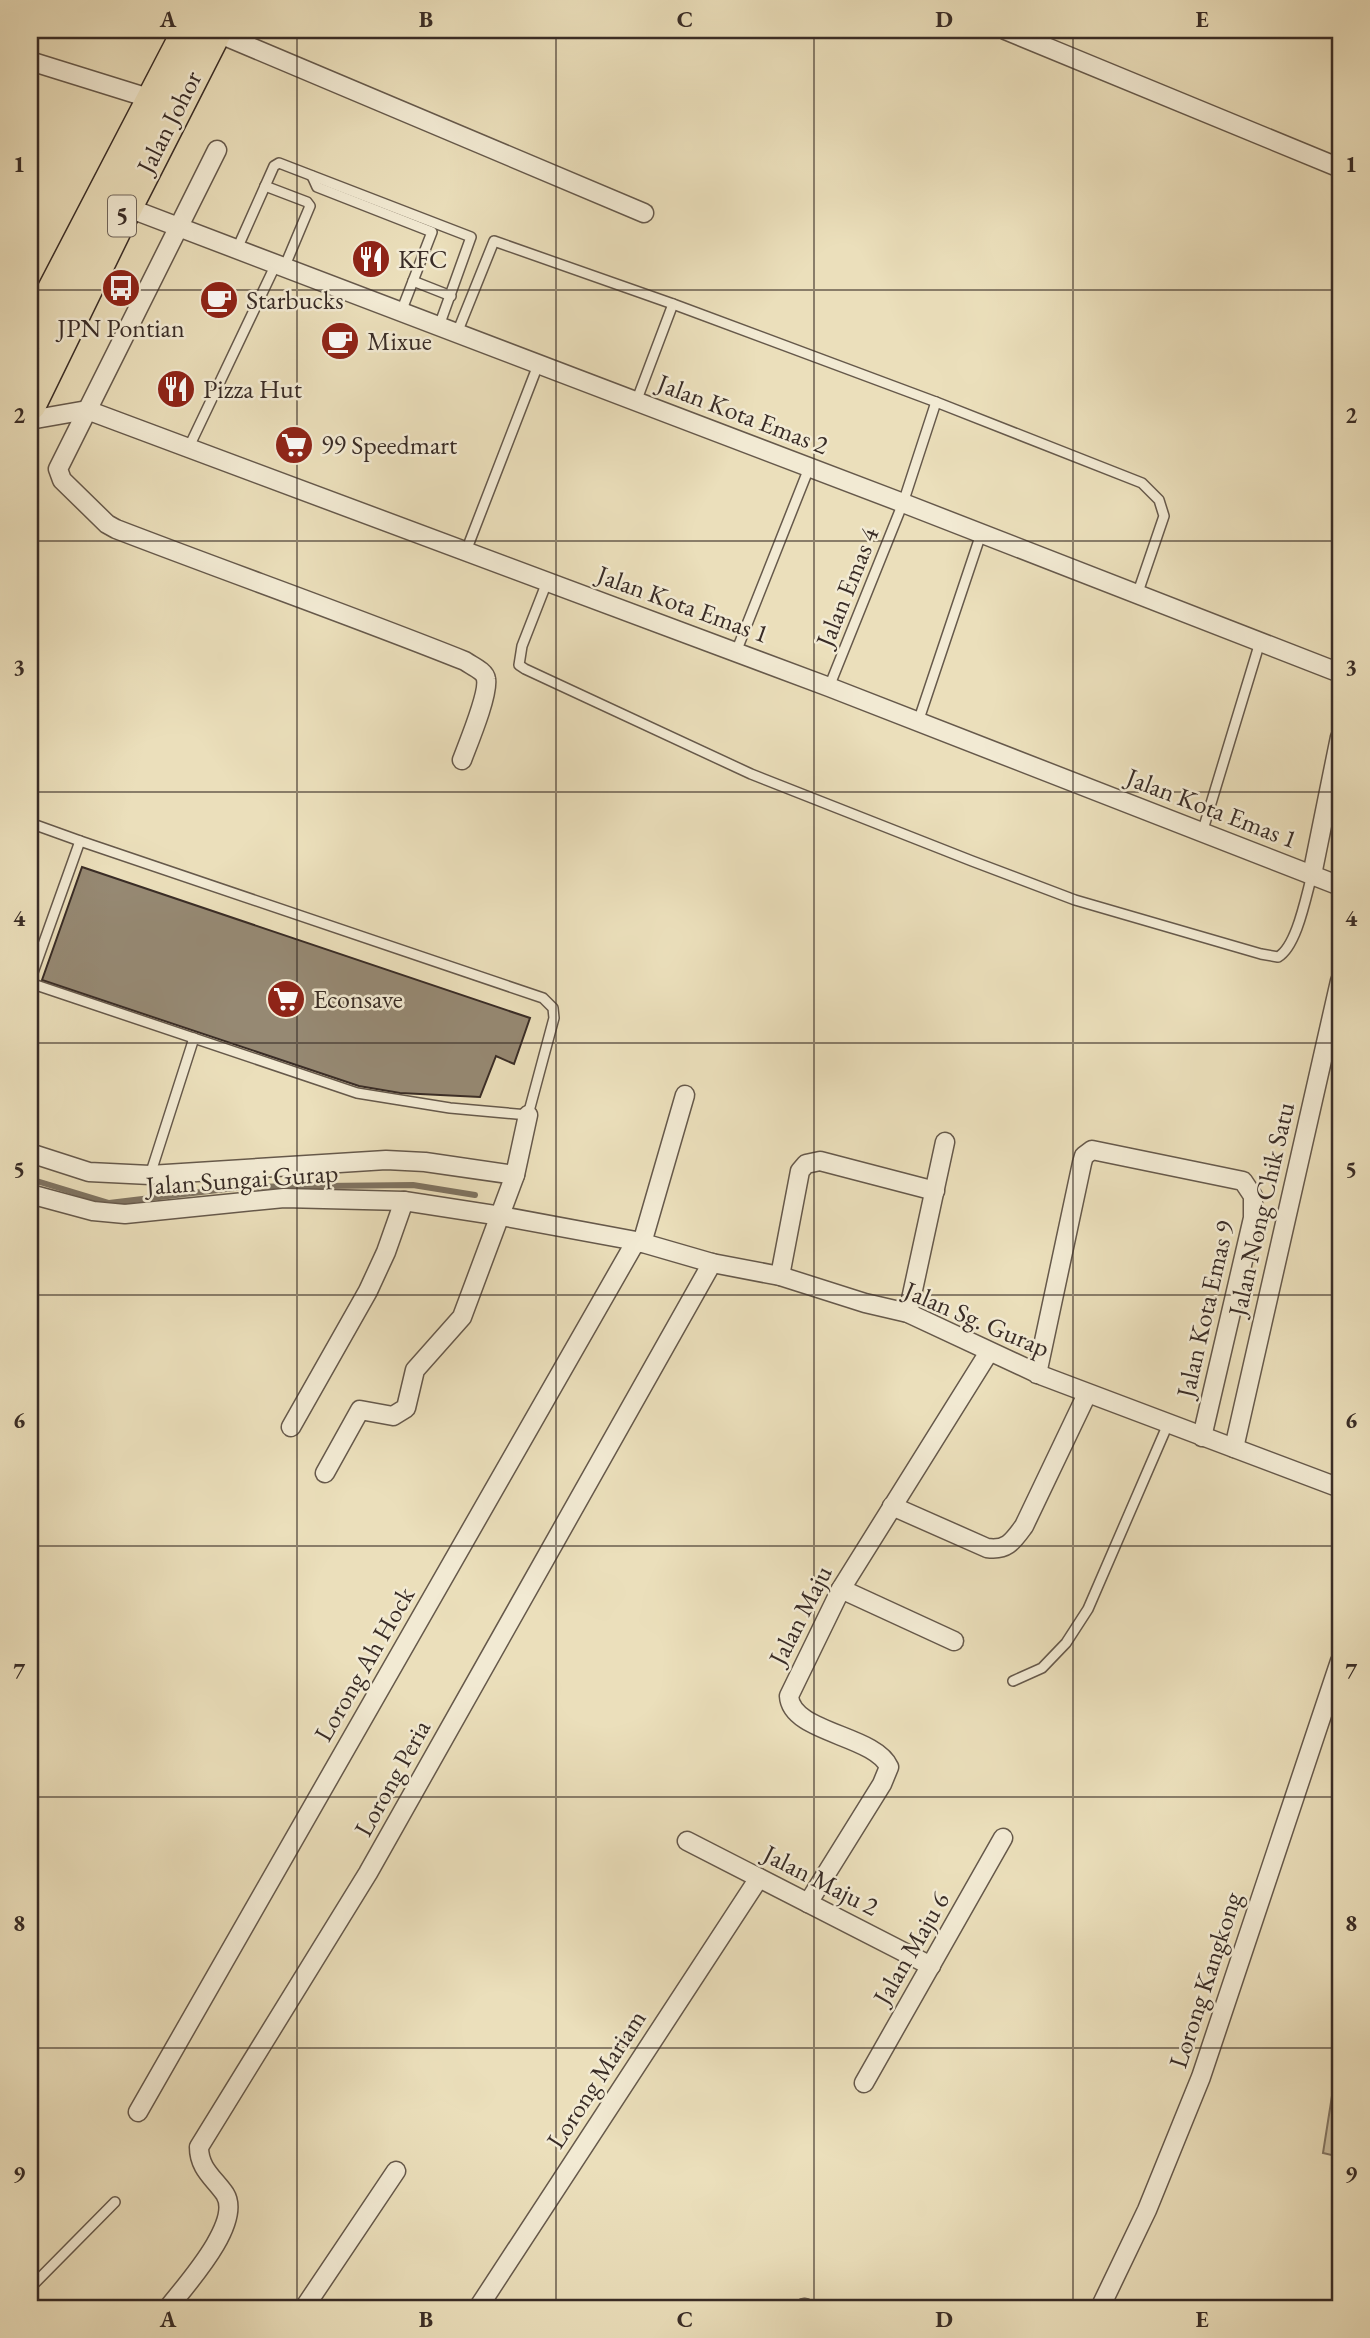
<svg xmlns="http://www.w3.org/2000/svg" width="1370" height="2338" viewBox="0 0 1370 2338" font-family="'EB Garamond',serif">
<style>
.green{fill:#cdc1a2;stroke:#837664;stroke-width:2}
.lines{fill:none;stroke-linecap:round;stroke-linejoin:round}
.stream{stroke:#7f7361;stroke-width:6}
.building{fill:#968973;stroke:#392c26;stroke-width:2}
.lane-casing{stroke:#66594b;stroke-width:12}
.street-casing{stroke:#66594b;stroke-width:21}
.highway-casing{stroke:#392c26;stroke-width:35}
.lane{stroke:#f2ead3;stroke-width:9}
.street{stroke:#f2ead3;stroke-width:18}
.highway{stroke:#ebdfbb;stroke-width:32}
.grid{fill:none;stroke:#392c26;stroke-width:2;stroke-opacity:0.55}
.labels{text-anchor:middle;stroke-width:5;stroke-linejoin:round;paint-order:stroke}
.shield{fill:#f2ead3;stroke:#70655a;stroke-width:2}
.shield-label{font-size:24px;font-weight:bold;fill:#392c26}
.street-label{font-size:26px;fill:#392c26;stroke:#f2ead3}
.poi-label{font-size:26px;fill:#392c26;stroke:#f2ead3;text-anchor:start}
.neatline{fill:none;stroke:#392c26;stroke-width:2.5}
.grid-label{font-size:23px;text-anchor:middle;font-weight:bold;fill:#392c26}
</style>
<rect width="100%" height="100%" fill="#ebdfbb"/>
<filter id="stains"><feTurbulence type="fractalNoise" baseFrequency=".00286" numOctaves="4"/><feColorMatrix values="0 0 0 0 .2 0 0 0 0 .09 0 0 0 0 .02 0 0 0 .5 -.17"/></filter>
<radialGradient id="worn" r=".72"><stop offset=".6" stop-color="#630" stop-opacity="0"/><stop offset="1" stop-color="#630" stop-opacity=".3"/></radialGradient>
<path class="green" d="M1340 2045V2157L1323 2153Z"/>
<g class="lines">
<path class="stream" d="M30 1179 109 1203 243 1187 413 1185 475 1195"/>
</g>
<path class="building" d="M82 867 530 1018 514 1064 496 1056 480 1097 400 1093 359 1086 42 980Z"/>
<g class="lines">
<defs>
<g id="lane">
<path d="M312 176 317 187 432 232 401 312"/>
<path d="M265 186 307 202 310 206 284 268"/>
<path d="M237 249 274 166 279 163 471 237 439 326"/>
<path d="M413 281 451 296"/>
<path d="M457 333 494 241 673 304 936 402"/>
<path d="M636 402 673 304"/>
<path d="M188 449 276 264"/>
<path d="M466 551 538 365"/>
<path d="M547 582 522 646 519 665 525 669 751 774 972 861 1075 900 1261 954 1278 957C1297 946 1306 896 1312 875"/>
<path d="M736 652 809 468"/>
<path d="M829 687 903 503 936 402 1142 483 1159 500 1164 516 1137 595"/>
<path d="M918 722 981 534"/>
<path d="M30 823 80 841 30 981"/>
<path d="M1202 833 1260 642"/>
<path d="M30 983 357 1093 450 1108 528 1115 554 1018 553 1008 543 998 80 841"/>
<path d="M150 1175 194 1038"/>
<path d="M1013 1681 1042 1668 1066 1643 1088 1609 1168 1424"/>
<path d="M30 2288 115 2202"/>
</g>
<g id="street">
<path d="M1005 30 1340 168"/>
<path d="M215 32 644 213"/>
<path d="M30 61 152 99"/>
<path d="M217 150 58 469 62 480 107 524 116 529C233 574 350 615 465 661 472 666 485 671 486 679 489 694 468 744 462 760"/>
<path d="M126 207 903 503 1340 673"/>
<path d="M30 420 87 410 829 687 1340 886"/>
<path d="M1312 875 1340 737"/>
<path d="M30 1153 89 1172 150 1175 386 1160 425 1162 515 1175"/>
<path d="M30 1194 93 1211 125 1214 284 1198 404 1201 501 1216 636 1241 712 1263 780 1276 865 1303 908 1313 1043 1376 1340 1488"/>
<path d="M642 1243 685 1095"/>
<path d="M780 1276 800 1171 806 1164 820 1161 935 1191"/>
<path d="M908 1313 945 1142"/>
<path d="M1037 1374 1082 1163 1084 1156 1092 1150 1243 1181 1253 1196V1218L1202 1437"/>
<path d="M291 1427 368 1291 386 1252 404 1201"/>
<path d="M1234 1448 1340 981"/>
<path d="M325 1473 360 1410 393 1416 406 1408 415 1370 462 1317 515 1175 528 1115"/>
<path d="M892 1506 987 1548C1007 1551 1013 1541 1024 1526L1087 1394"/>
<path d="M841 1589 954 1641"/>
<path d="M687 1841 931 1966"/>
<path d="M808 1903 882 1784 889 1767C875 1735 791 1733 789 1696L841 1589 989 1352"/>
<path d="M864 2083 1003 1838"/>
<path d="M138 2112 636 1241"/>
<path d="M168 2308C185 2286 243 2223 225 2194 214 2178 199 2169 199 2147L368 1873 712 1263"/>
<path d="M304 2308 396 2171"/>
<path d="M478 2308 759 1878"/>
<path d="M804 2308H805"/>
<path d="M1100 2308 1147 2210 1201 2077 1340 1661"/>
</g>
<g id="highway">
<path d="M30 336 189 30"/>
<path d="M30 404 126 207 216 30"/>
</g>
</defs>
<use href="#lane" class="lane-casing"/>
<use href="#street" class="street-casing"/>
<use href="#highway" class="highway-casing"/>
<use href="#lane" class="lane"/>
<use href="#street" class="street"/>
<use href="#highway" class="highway"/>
</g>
<path class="grid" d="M297 30V2308M556 30V2308M814 30V2308M1073 30V2308M30 290H1340M30 541H1340M30 792H1340M30 1043H1340M30 1295H1340M30 1546H1340M30 1797H1340M30 2048H1340"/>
<defs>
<symbol id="restaurant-disc" viewBox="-11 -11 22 22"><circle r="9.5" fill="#8f2418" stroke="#f2ead3"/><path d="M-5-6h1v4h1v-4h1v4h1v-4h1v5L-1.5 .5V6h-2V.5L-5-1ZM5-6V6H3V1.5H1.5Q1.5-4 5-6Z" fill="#fff"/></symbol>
<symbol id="bus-disc" viewBox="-11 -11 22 22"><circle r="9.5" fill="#8f2418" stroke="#f2ead3"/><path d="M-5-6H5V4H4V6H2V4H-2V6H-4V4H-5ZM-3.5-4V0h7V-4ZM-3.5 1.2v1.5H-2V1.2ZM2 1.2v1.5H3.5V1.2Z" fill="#fff"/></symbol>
<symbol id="cafe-disc" viewBox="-11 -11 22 22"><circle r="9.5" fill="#8f2418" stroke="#f2ead3"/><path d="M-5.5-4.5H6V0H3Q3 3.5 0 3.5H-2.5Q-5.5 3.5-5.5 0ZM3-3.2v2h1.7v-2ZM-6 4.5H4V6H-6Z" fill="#fff"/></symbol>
<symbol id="supermarket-disc" viewBox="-11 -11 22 22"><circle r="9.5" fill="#8f2418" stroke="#f2ead3"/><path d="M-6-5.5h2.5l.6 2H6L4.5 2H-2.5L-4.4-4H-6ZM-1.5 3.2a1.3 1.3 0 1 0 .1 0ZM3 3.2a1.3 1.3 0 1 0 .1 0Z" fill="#fff"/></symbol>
</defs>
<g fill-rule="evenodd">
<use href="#restaurant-disc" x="349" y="237" width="44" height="44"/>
<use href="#bus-disc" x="99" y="266" width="44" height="44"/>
<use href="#cafe-disc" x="197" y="278" width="44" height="44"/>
<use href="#cafe-disc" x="318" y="319" width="44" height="44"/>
<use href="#restaurant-disc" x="154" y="367" width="44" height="44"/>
<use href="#supermarket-disc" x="272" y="423" width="44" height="44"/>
<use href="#supermarket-disc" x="264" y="977" width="44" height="44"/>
</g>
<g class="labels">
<rect class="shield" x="108" y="195.5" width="28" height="41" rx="5"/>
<g class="shield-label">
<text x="122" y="224">5</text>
</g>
<g class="street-label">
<text transform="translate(169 122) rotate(-63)" y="9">Jalan Johor</text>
<text transform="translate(743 414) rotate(21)" y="9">Jalan Kota Emas 2</text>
<text transform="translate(847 587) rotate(-68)" y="9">Jalan Emas 4</text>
<text transform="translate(683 604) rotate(20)" y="9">Jalan Kota Emas 1</text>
<text transform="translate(1212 808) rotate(21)" y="9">Jalan Kota Emas 1</text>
<text transform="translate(242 1179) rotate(-4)" y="9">Jalan Sungai Gurap</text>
<text transform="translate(1261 1209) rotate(-77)" y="9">Jalan Nong Chik Satu</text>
<text transform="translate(1205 1309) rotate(-77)" y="9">Jalan Kota Emas 9</text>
<text transform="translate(977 1319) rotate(23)" y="9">Jalan Sg. Gurap</text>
<text transform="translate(800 1615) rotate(-63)" y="9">Jalan Maju</text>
<text transform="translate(364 1664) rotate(-60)" y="9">Lorong Ah Hock</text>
<text transform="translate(392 1778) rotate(-61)" y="9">Lorong Peria</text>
<text transform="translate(821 1880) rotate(27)" y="9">Jalan Maju 2</text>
<text transform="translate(911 1948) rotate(-60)" y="9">Jalan Maju 6</text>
<text transform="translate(1205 1980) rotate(-72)" y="9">Lorong Kangkong</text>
<text transform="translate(596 2079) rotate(-57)" y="9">Lorong Mariam</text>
</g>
<g class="poi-label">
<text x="398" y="268">KFC</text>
<text x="246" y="309">Starbucks</text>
<text x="121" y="337" text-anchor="middle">JPN Pontian</text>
<text x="367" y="350">Mixue</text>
<text x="203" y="398">Pizza Hut</text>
<text x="321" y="454">99 Speedmart</text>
<text x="313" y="1008">Econsave</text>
</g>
</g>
<rect width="1370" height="2338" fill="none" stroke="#ebdfbb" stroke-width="77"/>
<rect x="38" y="38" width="1294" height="2262" class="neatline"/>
<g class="grid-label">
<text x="168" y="27">A</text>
<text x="426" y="27">B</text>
<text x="685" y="27">C</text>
<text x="944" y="27">D</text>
<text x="1202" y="27">E</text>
<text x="19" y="172">1</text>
<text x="1351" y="172">1</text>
<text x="19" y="423">2</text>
<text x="1351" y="423">2</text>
<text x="19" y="675">3</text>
<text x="1351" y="675">3</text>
<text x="19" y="926">4</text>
<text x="1351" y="926">4</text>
<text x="19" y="1177">5</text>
<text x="1351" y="1177">5</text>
<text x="19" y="1428">6</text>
<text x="1351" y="1428">6</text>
<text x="19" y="1679">7</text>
<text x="1351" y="1679">7</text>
<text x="19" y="1931">8</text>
<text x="1351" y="1931">8</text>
<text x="19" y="2182">9</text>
<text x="1351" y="2182">9</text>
<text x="168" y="2327">A</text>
<text x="426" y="2327">B</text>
<text x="685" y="2327">C</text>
<text x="944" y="2327">D</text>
<text x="1202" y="2327">E</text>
</g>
<rect width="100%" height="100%" filter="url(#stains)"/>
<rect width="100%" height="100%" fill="url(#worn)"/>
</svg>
